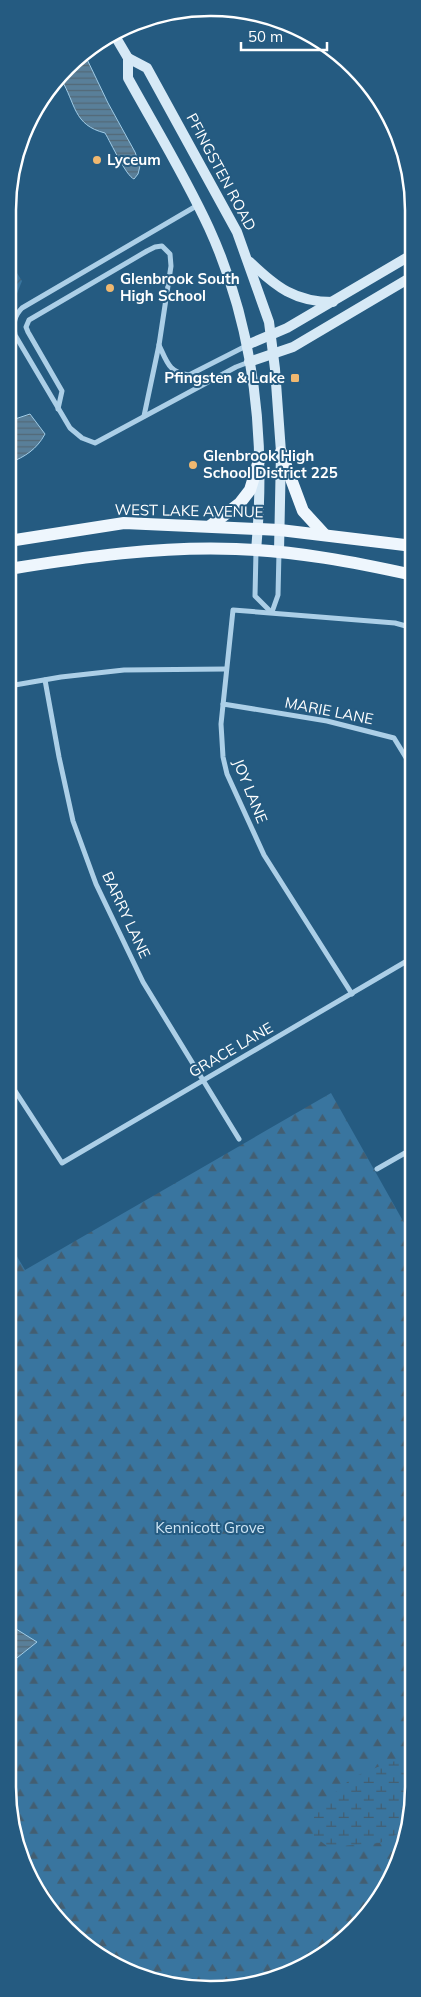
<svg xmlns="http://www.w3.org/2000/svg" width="421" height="1997" viewBox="0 0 421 1997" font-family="Mulish,sans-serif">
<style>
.forest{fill:url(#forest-firs)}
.wetland{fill:url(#wetland-marsh)}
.garden{fill:url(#garden-furrows)}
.water{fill:url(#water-rules);stroke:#a0cce7}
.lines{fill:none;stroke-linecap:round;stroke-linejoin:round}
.street{stroke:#accfe7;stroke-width:5}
.secondary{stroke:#d6e9f6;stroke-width:10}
.primary{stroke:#eef6fd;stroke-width:12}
.poi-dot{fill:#f0b870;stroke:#255b81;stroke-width:2}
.labels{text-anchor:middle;stroke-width:4;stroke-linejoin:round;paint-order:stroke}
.poi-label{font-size:15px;font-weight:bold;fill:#fff;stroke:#255b81;text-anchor:start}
.street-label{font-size:15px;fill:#fff;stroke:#255b81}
.park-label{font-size:15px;fill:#d0e6f5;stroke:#255b81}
.rim{fill:none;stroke:#fff;stroke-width:2.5}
</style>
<defs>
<pattern id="forest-firs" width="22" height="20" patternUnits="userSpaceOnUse" patternTransform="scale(1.25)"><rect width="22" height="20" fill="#39759f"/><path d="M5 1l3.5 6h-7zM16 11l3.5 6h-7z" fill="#435e71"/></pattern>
<pattern id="wetland-marsh" width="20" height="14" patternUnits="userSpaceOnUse" patternTransform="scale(1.25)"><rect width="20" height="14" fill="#39759f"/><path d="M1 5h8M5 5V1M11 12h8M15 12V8" fill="none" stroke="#435e71"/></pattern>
<pattern id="garden-furrows" width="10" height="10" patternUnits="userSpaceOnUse" patternTransform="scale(1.25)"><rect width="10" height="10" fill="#39759f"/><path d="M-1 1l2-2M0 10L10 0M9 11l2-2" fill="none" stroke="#435e71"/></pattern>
<pattern id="water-rules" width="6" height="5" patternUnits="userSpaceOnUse" patternTransform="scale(1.25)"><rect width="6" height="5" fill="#597f99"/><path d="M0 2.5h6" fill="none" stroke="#536876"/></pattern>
</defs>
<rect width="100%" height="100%" fill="#255b81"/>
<path class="forest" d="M331 1093 412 1237V1813L392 1877 344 1939 275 1979 198 1989 133 1974 67 1930 23 1864 8 1786V1241L25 1270Z"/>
<path class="wetland" d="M412 1759V1813L407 1829 380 1843 328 1847 314 1836 312 1826 316 1809 353 1777 390 1762Z"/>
<path class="garden" d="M17 273 22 281 14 301 9 307V277Z"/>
<g class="water">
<path d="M84 53 108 103 135 152 140 166 138 174 134 179C126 176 111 143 105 133 73 125 76 104 61 79Z"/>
<path d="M30 414 45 434C37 449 25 457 9 463V421Z"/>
<path d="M8 1624 37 1642 8 1665Z"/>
</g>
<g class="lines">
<g class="street">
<path d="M198 205 22 308C14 316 13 324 15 335L70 428 82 438 95 443 236 367 249 362"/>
<path d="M159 345C167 362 169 373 189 375L246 346"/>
<path d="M58 409 62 391 28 332 26 327 29 320 147 251 155 247 162 246 170 254 171 266 159 345 144 416"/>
<path d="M256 551 255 596 271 612"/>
<path d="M272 612 278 595 279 552"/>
<path d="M45 680 59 757 73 821 96 884 143 982 239 1139"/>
<path d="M9 686 61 677 124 670 226 669"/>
<path d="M223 704 327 721 394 738 413 769"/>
<path d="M352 994 264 855 227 774 223 757 221 724 233 610 395 623 413 628"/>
<path d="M8 1080 62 1163 412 958"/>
<path d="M377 1169 412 1149"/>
</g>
<g class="secondary">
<path d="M115 36 128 58V78C155 127 185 176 209 228 255 329 266 441 256 551"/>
<path d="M128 58 147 68 237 232 269 322 275 369 281 452 279 552"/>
<path d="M250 262C276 287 295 302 333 302"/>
<path d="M247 345 287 328 413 254"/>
<path d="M249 362 293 347 413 276"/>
</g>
<g class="primary">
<path d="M281 452 303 511 325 535"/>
<path d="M210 526 240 503 250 490 260 457"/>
<path d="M9 541 124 523 280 530 413 546"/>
<path d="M9 569C83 557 160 546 236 549 296 551 354 562 413 575"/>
</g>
</g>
<g class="poi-dot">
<circle cx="97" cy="160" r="5"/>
<circle cx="110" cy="288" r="5"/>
<rect x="290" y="373" width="10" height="10" rx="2.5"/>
<circle cx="193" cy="465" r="5"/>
</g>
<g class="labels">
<g class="poi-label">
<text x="107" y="165">Lyceum</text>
<text x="120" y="284">Glenbrook South<tspan x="120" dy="17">High School</tspan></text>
<text x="285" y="383" text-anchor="end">Pfingsten &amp; Lake</text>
<text x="203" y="461">Glenbrook High<tspan x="203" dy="17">School District 225</tspan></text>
</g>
<g class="street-label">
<text transform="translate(221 172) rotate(62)" y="5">PFINGSTEN ROAD</text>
<text transform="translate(189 511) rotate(1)" y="5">WEST LAKE AVENUE</text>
<text transform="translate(329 711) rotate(11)" y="5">MARIE LANE</text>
<text transform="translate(250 791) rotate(68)" y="5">JOY LANE</text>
<text transform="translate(126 915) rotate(65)" y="5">BARRY LANE</text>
<text transform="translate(231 1050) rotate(-30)" y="5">GRACE LANE</text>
</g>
<g class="park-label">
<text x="210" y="1533">Kennicott Grove</text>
</g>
</g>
<path d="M0 0H421V1997H0ZM210 16H211A194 194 0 0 1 405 210V1787A194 194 0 0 1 211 1981H210A194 194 0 0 1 16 1787V210A194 194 0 0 1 210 16Z" fill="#255b81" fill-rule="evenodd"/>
<path class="rim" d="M210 16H211A194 194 0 0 1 405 210V1787A194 194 0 0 1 211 1981H210A194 194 0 0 1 16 1787V210A194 194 0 0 1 210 16Z"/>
<path d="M241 42v8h86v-8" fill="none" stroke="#ffffff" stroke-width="2.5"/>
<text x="248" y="42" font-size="15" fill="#ffffff" stroke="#255b81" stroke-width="4" paint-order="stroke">50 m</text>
</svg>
